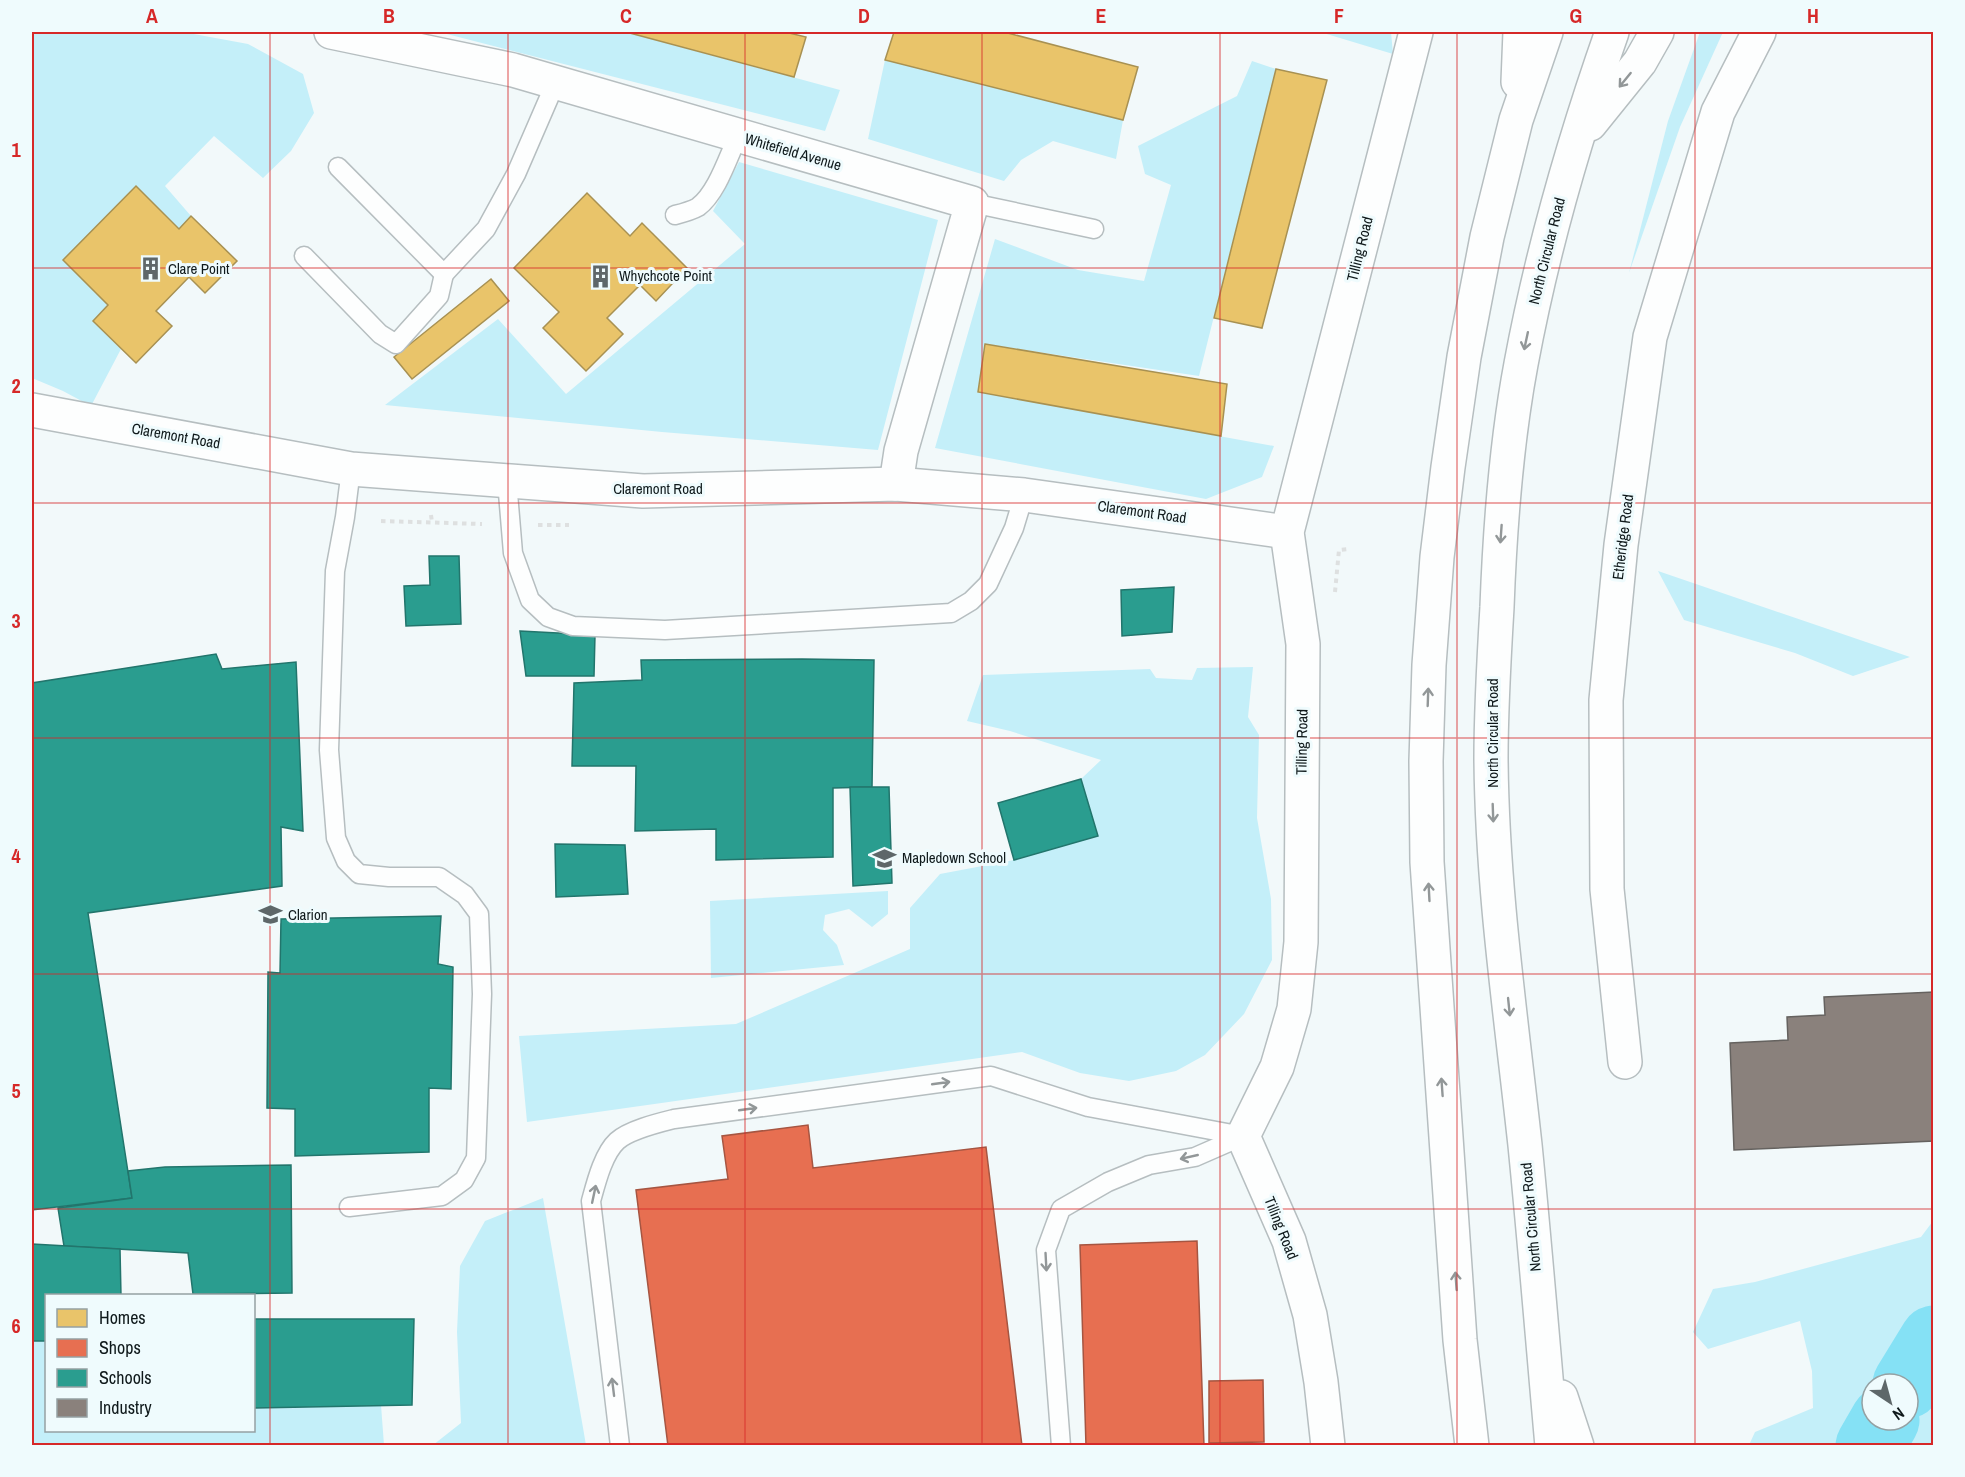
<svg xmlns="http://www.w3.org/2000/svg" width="1965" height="1477" viewBox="0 0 1965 1477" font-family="'Archivo Narrow',sans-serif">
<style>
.green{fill:#c4eff9}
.homes{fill:#e9c46a;stroke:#a89152;stroke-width:1.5}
.shops{fill:#e76f51;stroke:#a65541;stroke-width:1.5}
.schools{fill:#2a9d8f;stroke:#22756c;stroke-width:1.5}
.industry{fill:#8a817c;stroke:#65625f;stroke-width:1.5}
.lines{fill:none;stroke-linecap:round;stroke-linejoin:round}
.river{stroke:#85e1f5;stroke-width:69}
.lane-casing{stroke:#b6bec0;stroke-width:21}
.street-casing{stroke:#b6bec0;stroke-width:36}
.secondary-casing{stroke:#b6bec0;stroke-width:36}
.highway-casing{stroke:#b6bec0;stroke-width:36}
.path{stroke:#dee0e0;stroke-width:4;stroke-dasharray:4.5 4.5;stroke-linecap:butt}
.lane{stroke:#fdfefe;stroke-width:18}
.street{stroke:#fdfefe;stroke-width:33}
.secondary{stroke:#fdfefe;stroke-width:33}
.highway{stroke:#fdfefe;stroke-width:33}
.oneway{stroke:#929798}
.grid{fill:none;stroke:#d62828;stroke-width:1.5;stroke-opacity:0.55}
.labels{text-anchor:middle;stroke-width:6;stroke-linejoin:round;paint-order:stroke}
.street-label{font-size:15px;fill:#0f191b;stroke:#effbfd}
.poi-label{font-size:15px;fill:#0f191b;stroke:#effbfd;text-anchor:start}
.neatline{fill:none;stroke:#d62828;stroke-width:2}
.grid-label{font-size:20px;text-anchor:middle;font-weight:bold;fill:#d62828}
</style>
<rect width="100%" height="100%" fill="#f2f9fa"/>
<g class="green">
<path d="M32 32H183L248 44 303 74 314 113 291 151 263 178 214 136 165 186 191 216 179 229 136 187 63 260 108 305 93 321 121 349 91 406 63 391 32 378Z"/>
<path d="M439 32H626L840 90 825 131Z"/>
<path d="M1320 32H1391L1393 54Z"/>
<path d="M1700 32H1723L1680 127 1629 273 1668 121Z"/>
<path d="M885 60 1123 120 1116 159 1053 141 1021 160 1004 181 868 139Z"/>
<path d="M1252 61 1276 69 1199 376 985 344 978 392 1274 446 1262 477 1206 499 935 448 995 239 1078 270 1144 281 1171 185 1145 174 1138 146 1237 96Z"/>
<path d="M739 162 938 220 878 450 662 432 385 405 498 319 566 394 745 244 713 211Z"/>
<path d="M1658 571 1910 657 1853 676 1795 653 1684 620Z"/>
<path d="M1253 667 1248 717 1259 735 1257 818 1271 899 1272 960 1244 1014 1205 1055 1176 1071 1129 1081 1080 1073 1022 1052 527 1122 519 1036 736 1024 910 949V908L940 874 1014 860 1081 779 1101 760 1010 731 967 721 983 675 1150 669 1156 678 1192 680 1197 668Z"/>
<path d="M888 891V914L872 927 849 909 825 915 823 930 837 945 844 965 711 978 710 901Z"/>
<path d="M543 1198 586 1445H433L461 1423 457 1332 460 1266 485 1221Z"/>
<path d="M1933 1221V1312L1890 1384H1872V1415L1854 1445H1749L1755 1432 1813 1408 1812 1371 1800 1321 1708 1349 1693 1332 1713 1289 1755 1282 1921 1237Z"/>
<path d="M32 1341H46V1430H254V1408L381 1405 384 1445H32Z"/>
<path d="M1933 1370V1445H1887L1903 1420H1908V1411Z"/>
</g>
<g class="homes">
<path d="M626 32H785L806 37 794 77Z"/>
<path d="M894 32H1004L1138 67 1123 120 885 60Z"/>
<path d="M1276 69 1327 80 1262 328 1214 318Z"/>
<path d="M136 186 179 229 191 216 237 261 205 293 189 277 156 311 172 326 136 363 93 321 108 305 63 260Z"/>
<path d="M587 193 630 236 642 223 687 268 656 301 640 285 607 318 623 334 586 371 543 328 559 312 514 268Z"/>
<path d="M491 279 509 301 412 379 394 357Z"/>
<path d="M985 344 1227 384 1221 436 978 392Z"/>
</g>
<g class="shops">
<path d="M808 1125 813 1168 986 1147 1022 1446H668L636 1190 728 1179 722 1136Z"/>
<path d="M1197 1241 1204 1446H1086L1080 1245Z"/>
<path d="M1263 1380 1264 1442 1209 1443V1381Z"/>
</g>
<g class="schools">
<path d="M429 556H459L461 624 406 626 404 586 430 585Z"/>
<path d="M1174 587 1172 632 1122 636 1121 590Z"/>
<path d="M520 631 595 635 594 676H526Z"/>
<path d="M216 654 222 669 296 662 303 831 281 827 282 886 88 913 132 1198 32 1210V683Z"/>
<path d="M802 659 874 660 872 787 833 788V857L716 860V829L635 831 636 766H572L574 683 642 680 641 660Z"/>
<path d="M1081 779 1098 836 1014 860 998 803Z"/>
<path d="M850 787H889L892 883 853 886Z"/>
<path d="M555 844 625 845 628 894 556 897Z"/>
<path d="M441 916 438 964 453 967 451 1089 429 1088V1152L295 1156V1109L267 1108 268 972 280 973 281 919Z"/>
<path d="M291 1165 292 1293 193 1294 188 1253 64 1246 58 1208 132 1198 128 1171 165 1167Z"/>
<path d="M32 1244 120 1249 121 1296H46V1341H32Z"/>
<path d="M254 1319H414L412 1405 254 1408Z"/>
</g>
<path class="industry" d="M1934 992V1141L1734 1150 1730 1043 1788 1040 1787 1017 1825 1015 1824 997Z"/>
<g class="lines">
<g class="river">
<path d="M1907 1384 1934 1340"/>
<path d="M1870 1446 1885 1420"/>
</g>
<defs>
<g id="lane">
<path d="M338 167 444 274 486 229 516 174 555 84"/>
<path d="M972 203 1094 229"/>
<path d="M675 215C683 213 691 211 698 207 717 193 728 157 738 136"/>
<path d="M304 256 380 334 396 344 439 296 444 274"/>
<path d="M507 481 513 553 530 600 548 617 573 626 665 630 951 613 971 601 988 584 1014 528 1024 495"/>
<path d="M349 1207 442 1196 464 1180 476 1158 482 994 479 914 465 895 439 877H389L359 874 346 861 336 838 329 750 335 571 345 517 351 469"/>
<path d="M620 1446 591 1201C596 1183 603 1154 617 1141 629 1130 658 1123 674 1119L991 1076 1088 1107 1243 1136"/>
<path d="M1061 1446 1046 1250 1061 1209 1108 1182 1149 1165 1195 1157 1243 1136"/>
</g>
<g id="street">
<path d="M331 32 513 70 972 203 901 451 896 484"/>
<path d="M1625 1062 1607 889 1606 700 1621 545 1650 337 1718 112 1759 32"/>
</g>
<g id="secondary">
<path d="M32 410 351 469 643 491 896 484 1024 495 1287 532"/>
<path d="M1328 1446 1321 1382 1310 1315 1289 1241 1243 1136 1277 1067 1294 1009 1301 942 1303 644 1287 532 1416 32"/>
</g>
<g id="highway">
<path d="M1518 82 1520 32"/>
<path d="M1590 124 1640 62 1657 32"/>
<path d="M1561 1397 1577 1446"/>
<path d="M1472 1446 1460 1340 1427 862 1426 761 1429 665 1437 557 1448 467 1464 357 1487 237 1516 120 1546 32"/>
<path d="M1552 1446C1543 1345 1535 1245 1525 1145 1511 1016 1492 888 1491 758 1491 708 1494 657 1497 607 1500 526 1506 444 1521 364 1542 251 1574 140 1612 32"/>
</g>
</defs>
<use href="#lane" class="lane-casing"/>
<use href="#street" class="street-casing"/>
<use href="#secondary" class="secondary-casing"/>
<use href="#highway" class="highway-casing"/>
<g class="path">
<path d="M431 515 432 522"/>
<path d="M381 521 482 524"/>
<path d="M538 525H569"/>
<path d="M1335 592 1339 550 1348 549"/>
</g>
<use href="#lane" class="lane"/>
<use href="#street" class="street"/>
<use href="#secondary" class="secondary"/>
<use href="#highway" class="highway"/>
</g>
<defs><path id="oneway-shaft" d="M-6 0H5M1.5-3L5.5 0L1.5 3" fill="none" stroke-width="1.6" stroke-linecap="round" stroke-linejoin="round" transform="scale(1.5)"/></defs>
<g class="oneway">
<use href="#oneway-shaft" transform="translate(1625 80) rotate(129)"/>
<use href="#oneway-shaft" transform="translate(1526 341) rotate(102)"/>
<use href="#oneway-shaft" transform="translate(1501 534) rotate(94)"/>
<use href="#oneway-shaft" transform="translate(1428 697) rotate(-88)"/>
<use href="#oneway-shaft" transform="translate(1493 813) rotate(88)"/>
<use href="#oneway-shaft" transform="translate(1429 892) rotate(-93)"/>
<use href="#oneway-shaft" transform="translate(1509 1007) rotate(84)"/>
<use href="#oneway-shaft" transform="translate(941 1083) rotate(-8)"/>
<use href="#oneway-shaft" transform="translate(1442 1087) rotate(-94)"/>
<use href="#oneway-shaft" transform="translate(748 1109) rotate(-8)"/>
<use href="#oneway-shaft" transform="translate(1189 1157) rotate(167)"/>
<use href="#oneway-shaft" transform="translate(594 1194) rotate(-78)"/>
<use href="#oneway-shaft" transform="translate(1046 1262) rotate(87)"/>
<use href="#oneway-shaft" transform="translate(1456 1281) rotate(-94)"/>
<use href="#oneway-shaft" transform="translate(613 1387) rotate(-97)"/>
</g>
<path class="grid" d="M270 32V1446M508 32V1446M745 32V1446M982 32V1446M1220 32V1446M1457 32V1446M1695 32V1446M32 268H1934M32 503H1934M32 738H1934M32 974H1934M32 1209H1934"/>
<defs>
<symbol id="building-bare" viewBox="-9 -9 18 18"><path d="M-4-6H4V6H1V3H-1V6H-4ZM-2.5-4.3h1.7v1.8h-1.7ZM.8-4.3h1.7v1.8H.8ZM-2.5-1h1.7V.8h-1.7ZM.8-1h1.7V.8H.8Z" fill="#5e6769" stroke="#effbfd" stroke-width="2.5" paint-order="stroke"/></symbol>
<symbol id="school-bare" viewBox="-9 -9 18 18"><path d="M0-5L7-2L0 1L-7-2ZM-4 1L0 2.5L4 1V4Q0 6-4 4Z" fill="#5e6769" stroke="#effbfd" stroke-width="2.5" paint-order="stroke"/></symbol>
</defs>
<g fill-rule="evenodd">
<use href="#building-bare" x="134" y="252" width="33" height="33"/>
<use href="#building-bare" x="584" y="260" width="33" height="33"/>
<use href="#school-bare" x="868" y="842" width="33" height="33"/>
<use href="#school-bare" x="254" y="898" width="33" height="33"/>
</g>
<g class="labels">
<g class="street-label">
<text transform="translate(793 152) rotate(16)" y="5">Whitefield Avenue</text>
<text transform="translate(1360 249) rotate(-76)" y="5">Tilling Road</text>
<text transform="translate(1547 251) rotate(-76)" y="5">North Circular Road</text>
<text transform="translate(176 436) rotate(10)" y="5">Claremont Road</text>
<text x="658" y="494">Claremont Road</text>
<text transform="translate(1142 512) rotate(8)" y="5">Claremont Road</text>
<text transform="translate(1623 537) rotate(-83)" y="5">Etheridge Road</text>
<text transform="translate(1493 733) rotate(-90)" y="5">North Circular Road</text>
<text transform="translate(1302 742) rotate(-89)" y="5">Tilling Road</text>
<text transform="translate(1531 1217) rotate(-95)" y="5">North Circular Road</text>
<text transform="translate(1281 1228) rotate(68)" y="5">Tilling Road</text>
</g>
<g class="poi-label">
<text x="168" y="274">Clare Point</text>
<text x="619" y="281">Whychcote Point</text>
<text x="902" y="863">Mapledown School</text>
<text x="288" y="920">Clarion</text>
</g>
</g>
<rect width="1965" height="1477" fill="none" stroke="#effbfd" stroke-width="66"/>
<rect x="45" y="1294" width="210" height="138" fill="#effbfd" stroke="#95a1a3" stroke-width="1.5"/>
<rect x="57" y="1309" width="30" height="18" fill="#e9c46a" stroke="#95a1a3" stroke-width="1.5"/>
<text x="99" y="1324" font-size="18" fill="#0f191b">Homes</text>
<rect x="57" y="1339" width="30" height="18" fill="#e76f51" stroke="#95a1a3" stroke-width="1.5"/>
<text x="99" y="1354" font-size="18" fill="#0f191b">Shops</text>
<rect x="57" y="1369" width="30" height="18" fill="#2a9d8f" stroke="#95a1a3" stroke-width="1.5"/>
<text x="99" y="1384" font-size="18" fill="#0f191b">Schools</text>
<rect x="57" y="1399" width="30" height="18" fill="#8a817c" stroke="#95a1a3" stroke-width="1.5"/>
<text x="99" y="1414" font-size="18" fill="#0f191b">Industry</text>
<g transform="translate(1890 1402) rotate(144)"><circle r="28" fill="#effbfd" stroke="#95a1a3" stroke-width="1.5"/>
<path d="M0-4.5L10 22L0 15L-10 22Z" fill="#5e6769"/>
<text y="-9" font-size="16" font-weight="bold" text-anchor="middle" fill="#0f191b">N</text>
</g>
<rect x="33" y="33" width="1899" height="1411" class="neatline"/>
<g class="grid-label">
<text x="152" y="23">A</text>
<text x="389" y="23">B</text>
<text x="626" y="23">C</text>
<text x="864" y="23">D</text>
<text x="1101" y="23">E</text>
<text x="1339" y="23">F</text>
<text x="1576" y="23">G</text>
<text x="1813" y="23">H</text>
<text x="16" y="157">1</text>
<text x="16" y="393">2</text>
<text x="16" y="628">3</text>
<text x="16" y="863">4</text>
<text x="16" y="1098">5</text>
<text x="16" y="1333">6</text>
</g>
</svg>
